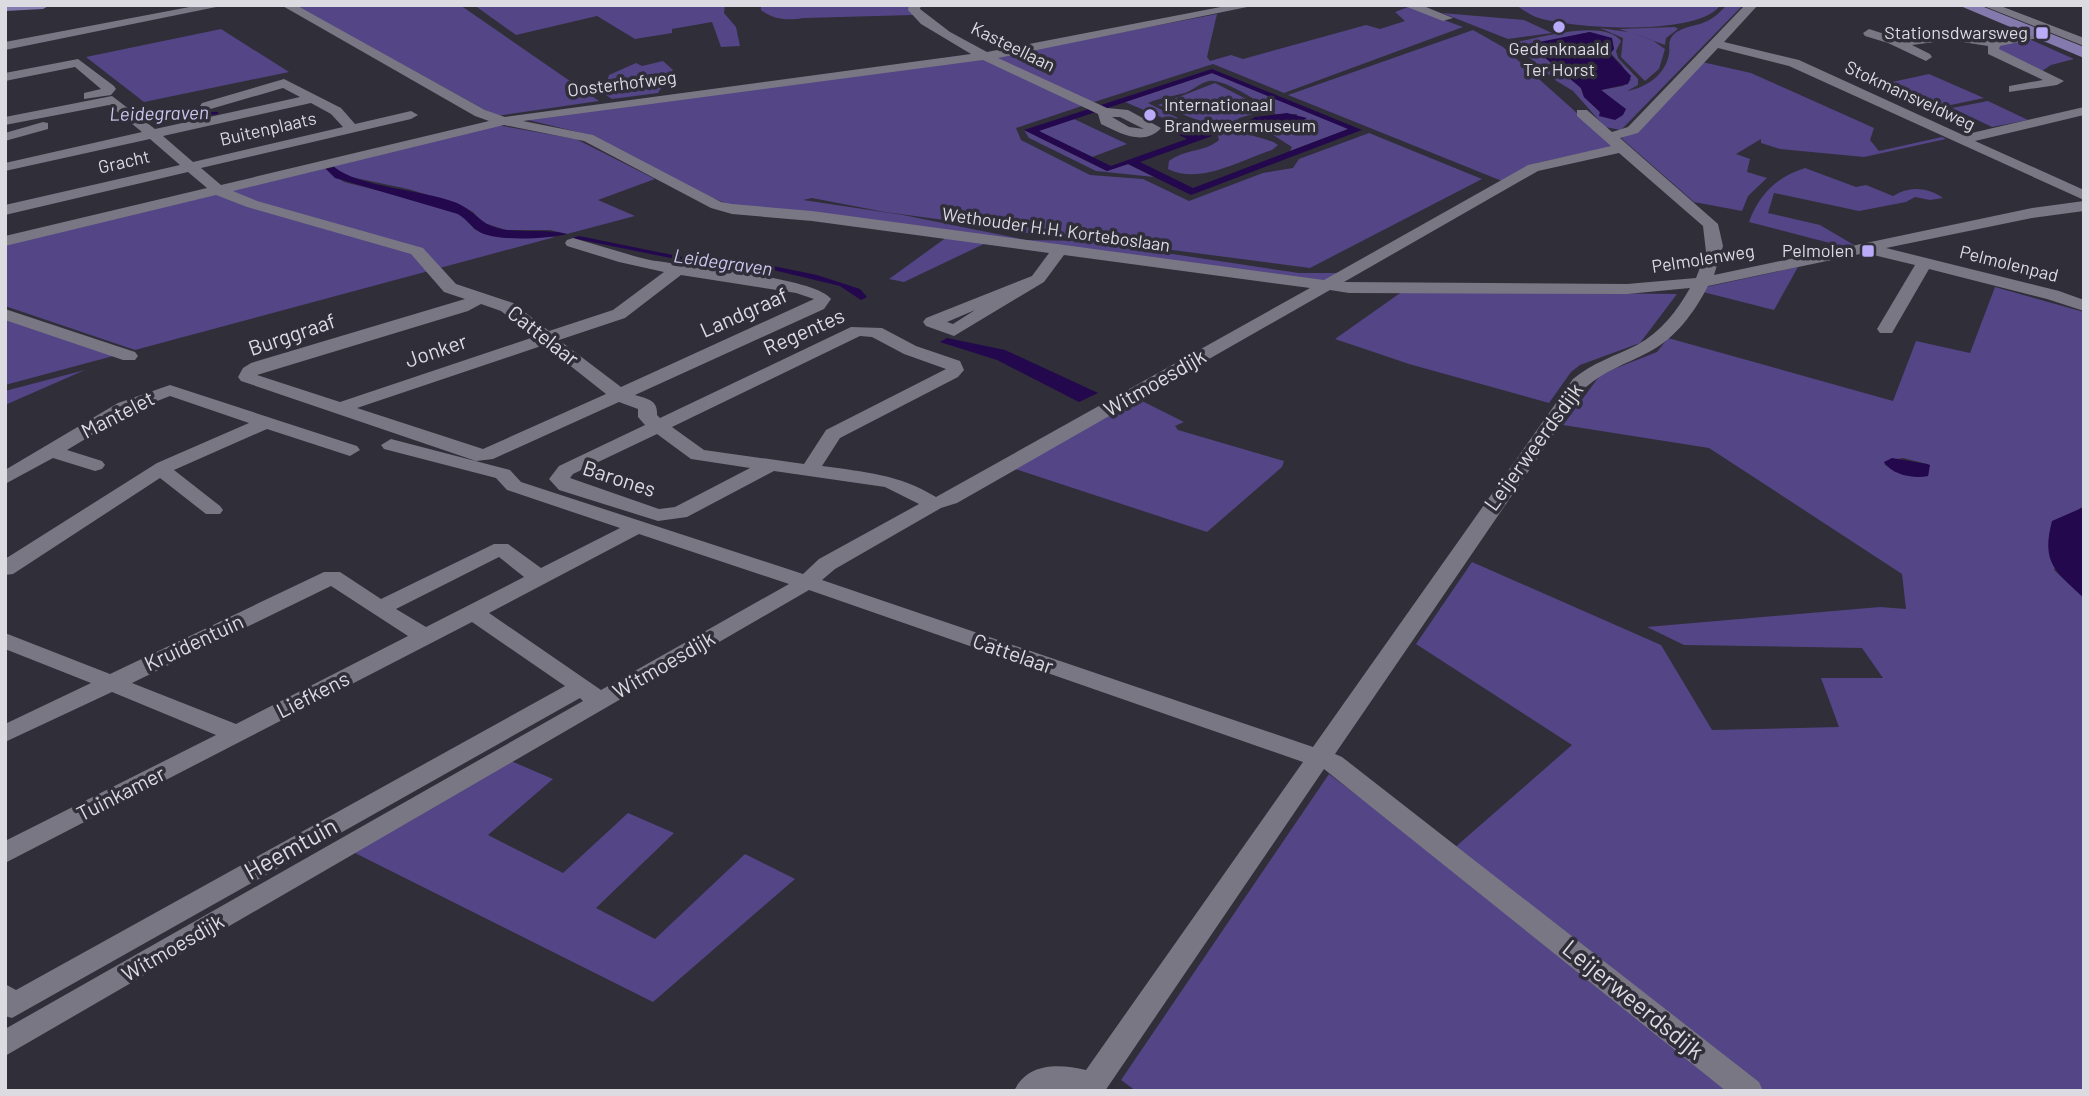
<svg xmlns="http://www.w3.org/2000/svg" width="2089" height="1096" viewBox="0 0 2089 1096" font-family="Barlow,sans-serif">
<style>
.green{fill:#544586;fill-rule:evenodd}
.water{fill:#23084e;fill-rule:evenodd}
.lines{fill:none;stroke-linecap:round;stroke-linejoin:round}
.stream{stroke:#23084e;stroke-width:2.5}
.minor{fill:#797783;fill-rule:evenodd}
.major{fill:#857aae;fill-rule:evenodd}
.poi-dot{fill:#b9abf7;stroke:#302e39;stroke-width:2.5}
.labels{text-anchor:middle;stroke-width:7;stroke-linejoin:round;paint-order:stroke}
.far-poi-label{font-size:18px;fill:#dcdbe2;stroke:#302e39;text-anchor:end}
.far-street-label{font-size:18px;fill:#dcdbe2;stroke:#302e39}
.far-water-label{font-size:19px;font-style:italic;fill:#ccc6ef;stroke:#302e39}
.street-label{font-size:21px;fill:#dcdbe2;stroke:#302e39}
.near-street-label{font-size:24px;fill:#dcdbe2;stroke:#302e39}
</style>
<rect width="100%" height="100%" fill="#302e39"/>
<g class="green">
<path d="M294 5H460L599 101 496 116Z"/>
<path d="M474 5H725L724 13 736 27 740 46 721 47 712 22 672 29V33L635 39 597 16 516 35Z"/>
<path d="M761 5 910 6 913 15 804 18C789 20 775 21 761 10Z"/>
<path d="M1516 5H1718L1719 7C1694 36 1575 29 1539 18 1531 16 1523 10 1516 5Z"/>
<path d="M1726 6H1742L1621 130 1605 127 1573 91 1555 80 1513 43C1538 38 1604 18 1621 41L1616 51 1618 58 1638 79V85L1627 91C1646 88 1666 74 1669 54 1670 48 1668 43 1671 38 1678 27 1693 27 1705 22 1713 19 1720 12 1726 6ZM1590 32 1621 64 1631 80 1623 86 1601 90 1606 94 1599 116 1600 112 1584 97 1581 88 1530 45Z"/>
<path d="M1408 7 1463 27 1284 93 1213 64 1091 103 993 57 1217 14 1207 57 1210 61 1231 55 1243 59 1366 25 1380 29 1405 21 1395 12Z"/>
<path d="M1442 13 1524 20 1552 33 1508 39Z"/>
<path d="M1675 27 1678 29 1666 38 1665 45 1632 33 1652 40 1665 49 1659 69 1645 81 1621 57 1623 38 1600 28 1628 32 1619 29Z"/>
<path d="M221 29 289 72 144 102 86 57Z"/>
<path d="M1473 30 1503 47 1614 146 1537 163 1502 181 1288 95Z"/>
<path d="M2027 38 2074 59 2051 65 2042 71 1998 50V45Z"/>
<path d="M986 58 1082 106 1016 128 1021 140 1090 175 1143 179 1189 201 1263 173 1293 168 1299 159 1369 133 1482 179 1310 268 1119 243 1096 237 1012 232 981 225 885 212 812 198 803 200 903 215 1026 240 1086 241 1299 273H1338L1325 281 733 206 707 196 594 136 524 119Z"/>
<path d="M663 61 673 70 658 93 612 99 595 88 607 82 609 75 636 63 642 66Z"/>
<path d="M1702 62 1751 73 1874 128 1870 140 1879 151 1942 137 1946 139 1864 157 1780 149 1761 143V139L1736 154 1750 159 1747 172 1767 178 1748 196 1742 211 1694 202 1621 138 1636 131Z"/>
<path d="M1212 73 1349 129 1290 151 1292 147 1270 133 1296 122 1297 114H1276C1264 105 1224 78 1209 81 1200 83 1193 90 1185 93 1173 96 1159 98 1148 103L1178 118 1170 121 1125 102Z"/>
<path d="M1929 74 1984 98 1946 106 1892 82Z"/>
<path d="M1215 83 1258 105 1264 111 1239 118 1233 126 1212 129 1200 121 1158 105Z"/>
<path d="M1988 101 2028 120 1992 127 1952 108Z"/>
<path d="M1074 119 1127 144 1092 157 1038 131Z"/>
<path d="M497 125 576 139 655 179 598 200 635 216 567 234 550 230H506L484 223 473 212 458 204 408 189 346 176 334 167 335 163Z"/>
<path d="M1228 129 1243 130C1253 139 1267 137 1278 145L1272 150C1241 160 1200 185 1168 169L1169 161C1184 149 1206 152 1219 140L1217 133Z"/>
<path d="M1024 130 1107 171 1128 164 1154 177 1096 171 1029 138Z"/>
<path d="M322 166 344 182 413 199 458 214 466 219 474 229 484 234 555 237 135 350 5 306V242Z"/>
<path d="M1805 168 1856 187 1866 185 1893 196C1909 186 1927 187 1943 198L1930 200 1915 197 1906 202 1859 211 1774 193 1768 213 1820 225 1854 245 1845 247 1749 222C1759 194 1777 177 1805 168Z"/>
<path d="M947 237 986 243 904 282 889 279Z"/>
<path d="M1798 267 1774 310 1703 292 1706 287Z"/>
<path d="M1995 287 2084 312V507L2080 508 2054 570 2084 598V1091H1761L1453 849 1572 745 1416 644 1472 562 1661 645 1712 730 1839 727 1821 678H1883L1862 648 1684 645 1647 627 1880 607 1906 609 1902 574 1709 448 1563 425 1601 374 1657 352 1668 338 1893 401 1916 341 1970 353ZM1903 458 1927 464 1929 465 1928 476 1903 475 1885 465 1884 462Z"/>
<path d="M1403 291 1677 294 1640 343 1580 365 1571 372 1549 403 1409 364 1335 339Z"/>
<path d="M5 317 117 355 5 385Z"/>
<path d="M85 370 5 405V391Z"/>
<path d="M1134 397 1184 422 1175 426 1178 430 1284 461 1282 467 1207 532 1012 468Z"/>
<path d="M511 761 553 779 488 835 563 873 628 813 674 833 596 908 655 939 745 854 795 879 653 1002 353 852Z"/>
<path d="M1329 774 1546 938 1738 1091H1136L1121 1080Z"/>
</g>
<g class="water">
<path d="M1590 32 1612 38 1614 49 1610 54 1631 76 1628 84 1601 90 1626 109 1623 115 1615 120 1599 116 1600 112 1584 97 1581 88 1529 44Z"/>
<path d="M1212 69 1362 130 1191 195 1128 164 1107 171 1024 130ZM1212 73 1348 129 1193 188 1140 162 1212 136 1180 122 1164 127 1187 139 1111 166 1039 131Z"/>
<path d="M1287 113 1307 118C1302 122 1297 122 1291 124 1277 130 1252 143 1245 123L1255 117Z"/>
<path d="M334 167C361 188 421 189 457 203 473 210 481 224 497 228 520 234 544 228 567 234 548 239 503 241 484 234 473 230 468 220 458 214L335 178 326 169Z"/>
<path d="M579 236 722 265H768L817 275 860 289 867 297 861 300 840 286 765 268H720L572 238Z"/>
<path d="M947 338 1005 350 1098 393 1079 402 997 360 940 342Z"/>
<path d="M1892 458 1927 464 1930 465 1928 476C1914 479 1892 475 1884 462Z"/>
<path d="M2084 507V598C2055 571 2041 563 2052 521Z"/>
</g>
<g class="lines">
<path class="stream" d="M198 114 217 113"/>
<g class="minor">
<path d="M200 5H226L5 50V42Z"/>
<path d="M281 5H296L485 110 505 117 971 54 921 24 908 10 909 5H921L920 9 950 32 987 52 1231 5H1257L998 58 1107 108 1128 110 1161 128C1144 147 1120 133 1101 124L1098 114 983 60 523 121 593 135 721 202 732 204 812 211 1324 280 1528 165 1611 146 1577 116V110H1587L1612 132 1628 127 1745 5H1758L1724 42 1799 60 1963 135 2084 107V115L1975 141 2084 190V200L1789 66 1718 48 1638 133 1620 138 1718 224 1723 246 1714 275 2032 208 2084 201V211L2032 218 1886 248 2059 291 2084 300V311L2047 299 1929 269 1892 333H1880L1877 329 1915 265 1865 253 1708 286C1694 313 1675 339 1647 353 1626 364 1604 371 1586 387L1335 754 1342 757 1759 1082 1763 1091H1726L1324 769 1105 1091H1014C1028 1062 1059 1064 1086 1070L1303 762 809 590 5 1056V1029L583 701 580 698 12 1018 5 1016V984L16 990 565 686 472 622 5 863V841L216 735 112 692 5 742V724L91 683 5 649V633L110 674 324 572H340L381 599 494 544H508L541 568 620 528 507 490 496 478 384 449 381 445 391 439 510 470 521 482 803 574 819 559 919 504 885 487 774 471 687 517 658 521 559 490 549 479 559 466 645 425 638 417V409L619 402 493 459 476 461 241 381 238 377 243 368 251 363 465 299 444 292 411 254 247 207 216 195 5 246V236L207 188 188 172 5 215V205L180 165 150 139 5 171V163L142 132 109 105 5 125V117L112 96 155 129 300 97 283 88 207 110 200 106 202 103 284 79 341 108 355 124 411 111 418 115 411 119 201 168 221 185 489 121 475 116ZM311 103 331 114 343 127 193 162 163 136ZM1112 117H1120L1144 129 1129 127ZM504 125 584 141 711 208 732 214 812 221 1049 253 1032 276 926 318 923 322 926 326 954 336 1044 282 1064 255 1310 288 936 497C898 474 865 472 822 466L840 438 958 377 964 370 960 361 916 346 882 328 851 327 660 418 657 415C658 400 648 399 635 395L824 309 831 299C815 277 684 266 650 260 624 254 599 245 573 238L567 240 565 243 567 246 619 262 664 272 613 310 549 331 513 303 456 284 423 248 257 201 233 191ZM1619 153 1703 226 1706 252 1696 278 1627 284 1344 282 1538 171ZM681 275 796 293 814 299 621 387 559 340 625 318ZM1690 288C1677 311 1661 332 1637 345 1615 356 1592 363 1573 379L1313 747 822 580 835 569 941 508 957 503 1330 290 1349 293 1627 294ZM481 304 501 311 534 337 340 402 257 375 468 311ZM975 310 953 324 947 322ZM860 336 872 337 904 354 946 369 826 430 804 464 704 450 672 427ZM544 345 606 394 483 449 357 408ZM657 434 691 459 750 468 675 507 659 509 570 478 573 474ZM639 534 789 584 601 690 489 613ZM499 557 524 577 426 627 396 609ZM331 586 408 636 236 724 132 683Z"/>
<path d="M1402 5H1421L1453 18 1443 21Z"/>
<path d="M1981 5H1998L2084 38V46Z"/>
<path d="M1869 29 1900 39 1950 32 1995 39 2042 31V37L2000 46 1999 49 2064 81 2057 85 2009 92V86L2043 80 1988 54V46L1950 40 1912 45 1930 54 1932 57 1926 61 1888 43 1865 36 1863 33Z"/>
<path d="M78 59 114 86 116 89 111 95 84 99V93L101 89 75 67 5 81V73Z"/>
<path d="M43 122 48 123V129L5 141V133Z"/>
<path d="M5 309 135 352 138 356 135 360H123L5 320Z"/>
<path d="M170 385 357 446 360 450 350 456 267 429 174 470 220 506 223 510 220 514H206L160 478 13 574 5 575V559L157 463 249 423 170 396 132 411 67 450 102 461 105 465 102 469 95 471 53 458 5 484V470L118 403Z"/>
</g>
<g class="major">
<path d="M5 5H50L43 9 5 11Z"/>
<path d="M1958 5H1979L2084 47V58Z"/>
</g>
</g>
<g class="poi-dot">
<circle cx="1559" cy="27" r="7"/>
<rect x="2035" y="26" width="14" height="14" rx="3.5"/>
<circle cx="1150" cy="115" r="7"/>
<rect x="1861" y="244" width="14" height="14" rx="3.5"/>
</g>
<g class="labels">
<g class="far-poi-label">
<text x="2028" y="39">Stationsdwarsweg</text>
<text x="1559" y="55" text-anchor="middle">Gedenknaald<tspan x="1559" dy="21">Ter Horst</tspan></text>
<text x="1164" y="111" text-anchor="start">Internationaal<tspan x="1164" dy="21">Brandweermuseum</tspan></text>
<text x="1854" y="257">Pelmolen</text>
</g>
<g class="far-street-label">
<text transform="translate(1013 47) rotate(26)" y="6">Kasteellaan</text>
<text transform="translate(622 84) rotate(-7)" y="6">Oosterhofweg</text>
<text transform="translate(1910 96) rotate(25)" y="6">Stokmansveldweg</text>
<text transform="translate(268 129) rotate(-13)" y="6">Buitenplaats</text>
<text transform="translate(124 162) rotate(-13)" y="6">Gracht</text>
<text transform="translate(1056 230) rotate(8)" y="6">Wethouder H.H. Korteboslaan</text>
<text transform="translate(1703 259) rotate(-9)" y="6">Pelmolenweg</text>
<text transform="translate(2009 264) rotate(14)" y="6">Pelmolenpad</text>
</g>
<g class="far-water-label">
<text transform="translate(159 113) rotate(-1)" y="7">Leidegraven</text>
<text transform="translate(723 262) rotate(8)" y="7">Leidegraven</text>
</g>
<g class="street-label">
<text transform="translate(744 313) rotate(-24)" y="7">Landgraaf</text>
<text transform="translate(804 332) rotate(-24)" y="7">Regentes</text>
<text transform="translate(292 335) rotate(-19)" y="7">Burggraaf</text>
<text transform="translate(543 336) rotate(38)" y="7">Cattelaar</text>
<text transform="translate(436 351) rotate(-19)" y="7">Jonker</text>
<text transform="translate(1155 383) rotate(-30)" y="7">Witmoesdijk</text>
<text transform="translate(118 415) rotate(-27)" y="7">Mantelet</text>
<text transform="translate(1534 447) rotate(-54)" y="7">Leijerweerdsdijk</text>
<text transform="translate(619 479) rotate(18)" y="7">Barones</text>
<text transform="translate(194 643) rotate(-25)" y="7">Kruidentuin</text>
<text transform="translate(1013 654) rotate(19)" y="7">Cattelaar</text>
<text transform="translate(664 665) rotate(-30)" y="7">Witmoesdijk</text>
<text transform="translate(313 695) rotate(-27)" y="7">Liefkens</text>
<text transform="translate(121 794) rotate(-27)" y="7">Tuinkamer</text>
<text transform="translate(173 948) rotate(-30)" y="7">Witmoesdijk</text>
</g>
<g class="near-street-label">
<text transform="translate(291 849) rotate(-29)" y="8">Heemtuin</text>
<text transform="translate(1633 1000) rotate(39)" y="8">Leijerweerdsdijk</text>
</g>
</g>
<rect width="2089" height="1096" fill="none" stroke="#dcdbe2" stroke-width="14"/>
</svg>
